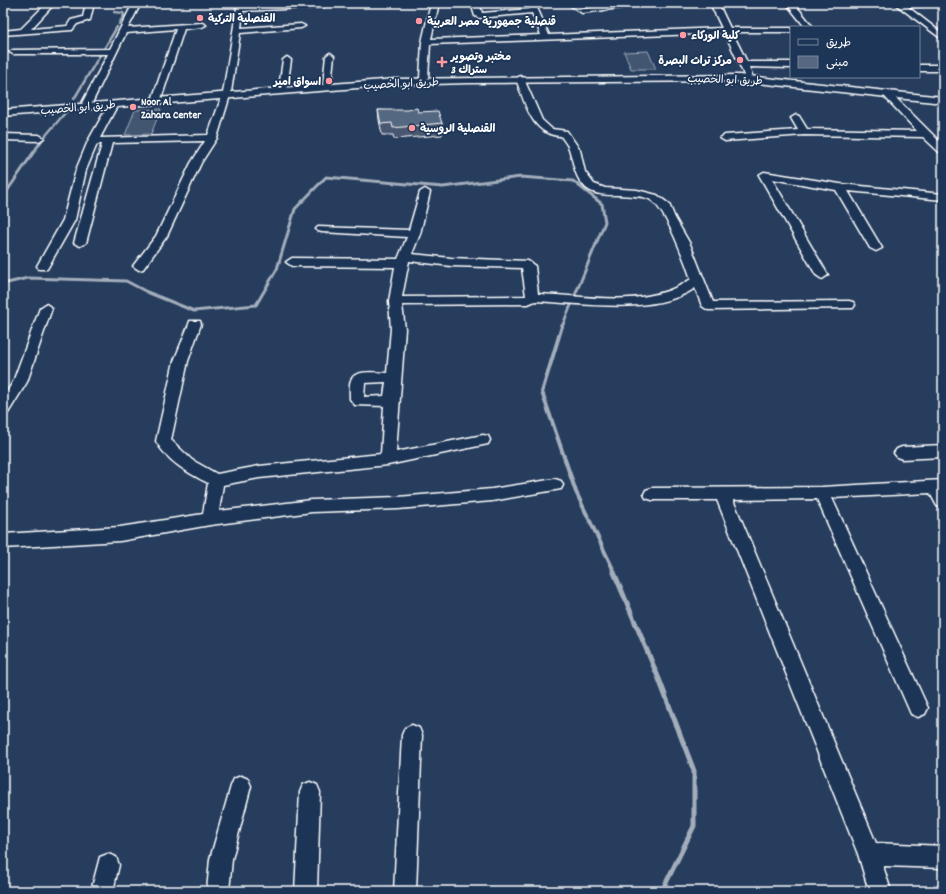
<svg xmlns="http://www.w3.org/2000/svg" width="946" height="894" viewBox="0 0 946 894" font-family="Dekko,'Playpen Sans Arabic',sans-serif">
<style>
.green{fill:#425672;stroke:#a0aab8}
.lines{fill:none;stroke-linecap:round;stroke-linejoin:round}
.stream-far3{stroke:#a4aebb;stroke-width:2.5}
.stream-far2{stroke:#a4aebb;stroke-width:3}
.stream-far1{stroke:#a4aebb;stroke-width:4}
.stream{stroke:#a4aebb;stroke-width:5}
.minor-casing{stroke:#fff;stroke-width:3}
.major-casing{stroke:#fff;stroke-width:3}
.minor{fill:#1d3557;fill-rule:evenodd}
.major{fill:#1d3557;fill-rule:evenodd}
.wall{fill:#49596f;stroke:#fff}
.building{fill:#556781;stroke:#fff}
.poi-dot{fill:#ff9aa2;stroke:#1d3557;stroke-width:1.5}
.labels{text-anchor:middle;stroke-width:3.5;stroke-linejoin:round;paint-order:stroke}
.far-poi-label{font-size:11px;font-weight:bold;fill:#fff;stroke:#1d3557;text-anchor:start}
.far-street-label{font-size:11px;fill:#fff;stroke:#1d3557}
</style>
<rect width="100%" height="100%" fill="#263d5e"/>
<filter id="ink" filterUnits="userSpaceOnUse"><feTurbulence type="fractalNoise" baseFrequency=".025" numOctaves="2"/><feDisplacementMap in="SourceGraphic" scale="8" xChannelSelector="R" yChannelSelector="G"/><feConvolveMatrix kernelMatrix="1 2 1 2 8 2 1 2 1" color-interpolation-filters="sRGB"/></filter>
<g filter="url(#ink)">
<g class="green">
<path d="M648 51 656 69H631L624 52Z"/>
<path d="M161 109 151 134 125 135 135 110Z"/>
</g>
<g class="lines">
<g class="stream-far3">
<path d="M114 12 123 13 124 15 119 24"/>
<path d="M104 49 117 27"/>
<path d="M74 99 100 55"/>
<path d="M41 141 65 113"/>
</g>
<g class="stream-far2">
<path d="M3 197 42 140"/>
<path d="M3 284 28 278 126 281 147 292 194 311 256 305 277 269 295 209 326 177 443 187 521 177 573 181 602 204 605 222 562 327"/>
</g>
<path class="stream-far1" d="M562 326 542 392 576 492 614 571"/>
<path class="stream" d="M613 570 659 679 694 771V826L662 891"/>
<defs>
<g id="minor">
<path d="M47 3H55L31 29 67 26 71 20 83 17 86 3H94L90 20 77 24 72 30 3 35V31L21 29Z"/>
<path d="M133 3H141L128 28 202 23 206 25 202 27 184 29 161 99H155L153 97 176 29 126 33 92 103 87 106 82 103 108 54H13L9 52 13 50 110 49Z"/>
<path d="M319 3 328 5 324 7 243 11 241 28 301 24 305 26 301 28 240 33 231 92 217 138 201 163 167 236 143 269 139 270 133 266 156 236 191 163 205 141 112 143 86 243 80 246 74 243 102 144H97L86 170 75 220 47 269H39L37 266 63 220 76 170 88 141 110 102H116L118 104 100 138 208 135 223 93 237 7Z"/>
<path d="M431 3H439L431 39 541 35 532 13 479 18 475 16 471 3H479L482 13 530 9 527 3H535L549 35 722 28 710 3H718L730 28H791V32H732L747 62H791V68L749 67 752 75 748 78 745 77 725 33 430 44 428 78 424 81 420 78 422 42Z"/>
<path d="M567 3H576L583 9 625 3H646L642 5 582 13Z"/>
<path d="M786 3H794L813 27H805Z"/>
<path d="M894 3H935L931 5 908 7 943 34V40Z"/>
<path d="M330 53 334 56 331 84 327 87 323 84 326 56Z"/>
<path d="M287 57 291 60 287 88 283 91 279 88 283 60Z"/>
<rect x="919" y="65" width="24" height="6"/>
<path d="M520 76 524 79 542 120 552 129 567 131 580 150 585 172 594 184 605 188 637 190 657 195 669 204 675 218 690 244 713 302 849 301 853 302 855 305 853 308 708 310 702 306 695 288C655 316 581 303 535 301L528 304 402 305 405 329 396 452 483 435 488 436 490 440 488 444 388 465 259 478 223 485 219 511 312 500 398 497 492 489 555 479 561 481 563 485 561 489 492 501 398 509 312 512 210 525 120 541 3 548V534L120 527 203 514 208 483C188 473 167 461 156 441L174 361 189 324 190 321H200L201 324 188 361 171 440 192 460 217 474 259 466 381 454 384 406 355 405 350 399C350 393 349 385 351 380 355 369 378 373 387 373L391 329 389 301 395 267 292 266 286 262 292 258 398 259 407 237 322 232 318 231 316 229 318 227 409 230 420 192 425 189 430 192 420 234 412 254 451 258 528 261 535 266 538 294C588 296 648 309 691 279 685 261 665 206 649 199 640 195 628 196 618 195 608 195 594 195 586 188 575 178 574 165 570 152 569 146 564 141 561 136 531 135 525 102 516 79ZM409 261 451 266 522 268 526 296 402 297ZM386 382 384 396 364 397 365 383Z"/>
<path d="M888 92 891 93 943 145V153L939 152 923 137 804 135 725 141 720 138 725 135 798 130 791 118 796 115 799 116 807 129 917 131 885 97V93Z"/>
<path d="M3 134 39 135 44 138 39 141 3 140Z"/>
<path d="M764 172 840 184 943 194V200L848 191 882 248 876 251 870 248 836 190 772 179 828 275 822 279 816 275 759 175Z"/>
<path d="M46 304 52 308 27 382 8 413 3 414V398L13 382 40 308Z"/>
<path d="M943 445V457L902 459 897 457 894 453 897 449 902 447Z"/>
<path d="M943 480V508L937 506 930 493 832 498 928 708 925 714 918 717 911 714 817 499 733 500 876 843 943 846V868L883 866 891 891H869L858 854 717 500H652L646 498 644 494 646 490 652 488 822 487Z"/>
<path d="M412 725 419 728 422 735 416 891H394L402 735 405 728Z"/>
<path d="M241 776 248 779 251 786 232 859 229 891H207L210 859 231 786 234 779Z"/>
<path d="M310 782 317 785 320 792 317 891H295L300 792 303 785Z"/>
<path d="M108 854 116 857 119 865 113 891H91L100 857Z"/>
</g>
<path id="major" d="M739 75 943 97V103L739 81 468 83 396 85 3 116V110L396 79Z"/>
</defs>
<use href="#minor" class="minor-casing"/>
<use href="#major" class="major-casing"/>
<use href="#minor" class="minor"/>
<use href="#major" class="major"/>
</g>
<path class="wall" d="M378 110 418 112 442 123V135L394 139 393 135H382L379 120Z"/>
<path class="building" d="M417 108 418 112 438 111 442 123 393 128 392 123 381 124 378 110H408Z"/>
</g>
<g class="poi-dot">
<circle cx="200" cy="18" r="4"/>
<circle cx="419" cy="21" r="4"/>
<circle cx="683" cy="35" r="4"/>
<circle cx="740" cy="60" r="4"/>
<path d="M440 56h4v4h4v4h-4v4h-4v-4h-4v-4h4z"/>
<circle cx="329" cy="81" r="4"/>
<circle cx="133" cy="107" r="4"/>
<circle cx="412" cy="128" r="4"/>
</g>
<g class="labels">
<g class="far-poi-label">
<text x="208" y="22">القنصلية التركية</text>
<text x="427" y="25">قنصلية جمهورية مصر العربية</text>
<text x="691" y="39">كلية الوركاء</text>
<text x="451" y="60">مختبر وتصوير<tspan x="451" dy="13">ستراك 3</tspan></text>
<text x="732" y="64" text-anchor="end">مركز تراث البصرة</text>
<text x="321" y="85" text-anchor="end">اسواق امير</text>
<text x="141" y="105">Noor Al<tspan x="141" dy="13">Zahara Center</tspan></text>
<text x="420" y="132">القنصلية الروسية</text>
</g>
<g class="far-street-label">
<text transform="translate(725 79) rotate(2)" y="4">طريق ابو الخصيب</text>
<text transform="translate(401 83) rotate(-3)" y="4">طريق ابو الخصيب</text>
<text transform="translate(78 107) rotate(-5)" y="4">طريق ابو الخصيب</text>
</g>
</g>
<rect width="946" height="894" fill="none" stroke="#1d3557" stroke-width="16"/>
<rect x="8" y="8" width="930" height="878" fill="none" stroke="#fff" stroke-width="1.5" filter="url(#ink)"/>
<rect x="790" y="26" width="130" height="52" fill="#1d3557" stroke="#77869a"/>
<rect x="798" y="39" width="20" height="6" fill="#1d3557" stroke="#77869a"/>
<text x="826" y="46" font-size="12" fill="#ffffff">طريق</text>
<rect x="798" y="56" width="20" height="12" fill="#556781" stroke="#77869a"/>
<text x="826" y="66" font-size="12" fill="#ffffff">مبنى</text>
</svg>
